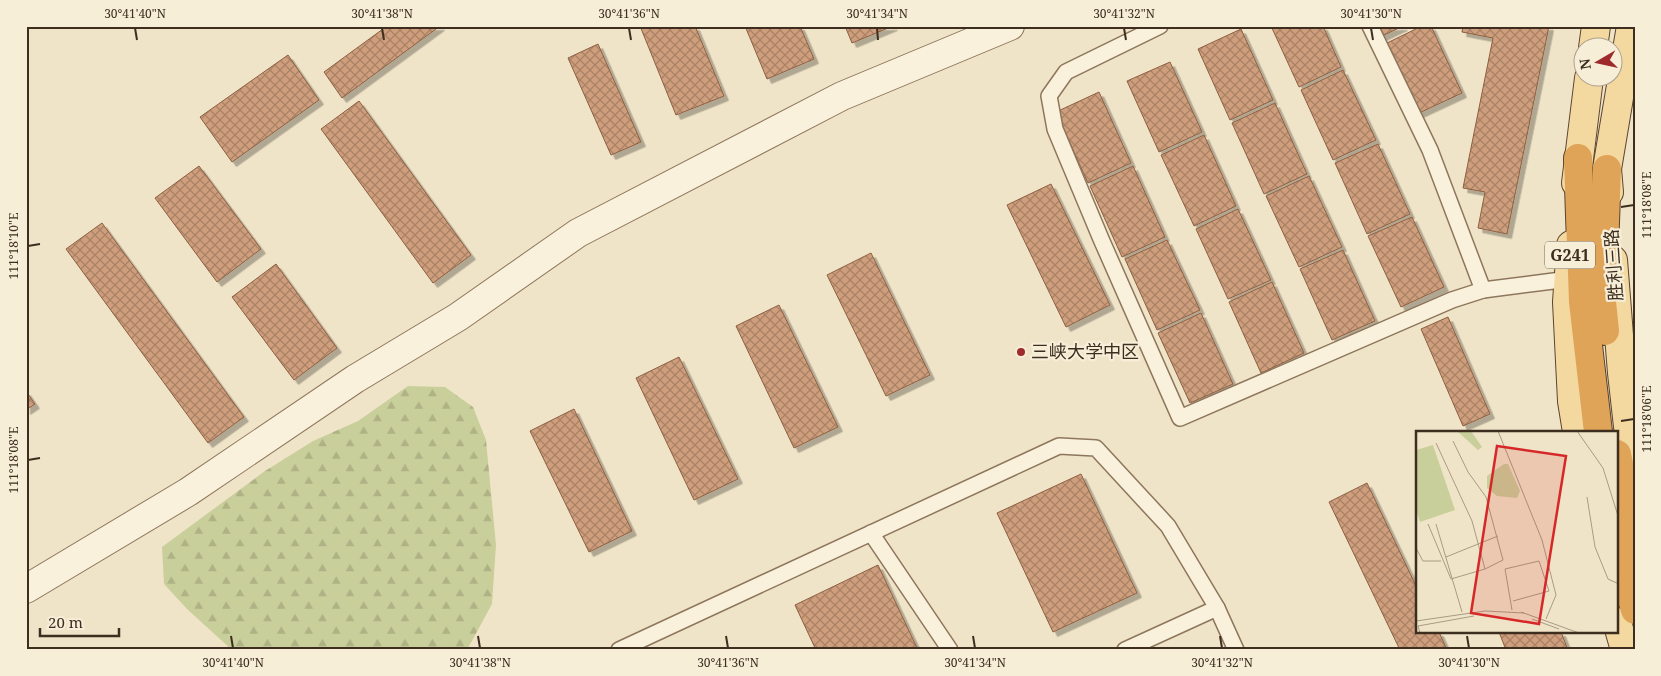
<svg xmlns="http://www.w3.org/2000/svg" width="1661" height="676" viewBox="0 0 1661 676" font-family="'Noto Serif','Noto Sans SC',serif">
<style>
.forest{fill:url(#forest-firs)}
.building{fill:url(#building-cross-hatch);stroke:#8d5f41;filter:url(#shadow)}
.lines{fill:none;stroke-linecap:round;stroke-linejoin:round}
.lane-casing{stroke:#8d765c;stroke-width:18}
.street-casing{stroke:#8d765c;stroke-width:30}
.primary-casing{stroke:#5b4430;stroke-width:30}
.highway-casing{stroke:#5b4430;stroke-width:30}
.lane{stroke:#faf1dc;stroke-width:15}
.street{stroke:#faf1dc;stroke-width:28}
.primary{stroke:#f3d9a0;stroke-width:28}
.highway{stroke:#e0a458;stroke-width:28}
.ticks{fill:none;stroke:#3d2e20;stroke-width:2}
.poi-dot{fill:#9e2a2b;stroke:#f7eed8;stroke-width:2}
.labels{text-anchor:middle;stroke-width:4.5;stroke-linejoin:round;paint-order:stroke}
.shield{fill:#f7eed8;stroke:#756857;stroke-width:1}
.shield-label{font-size:16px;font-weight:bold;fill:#3d2e20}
.street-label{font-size:18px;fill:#3d2e20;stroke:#f7eed8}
.poi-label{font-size:18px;fill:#3d2e20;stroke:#f7eed8;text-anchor:start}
.inset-road{fill:none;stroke:#a89b85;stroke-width:1}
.view{fill:#d62828;fill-opacity:0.15;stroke:#d62828;stroke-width:2.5}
.inset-edge{fill:none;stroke:#3d2e20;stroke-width:2.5}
.neatline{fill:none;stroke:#3d2e20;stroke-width:2}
.ticks-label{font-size:12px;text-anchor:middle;fill:#3d2e20}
</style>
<defs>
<pattern id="forest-firs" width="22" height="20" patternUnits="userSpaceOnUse" patternTransform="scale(1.25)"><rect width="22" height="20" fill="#c9cf9b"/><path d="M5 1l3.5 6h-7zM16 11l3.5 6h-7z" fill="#aeb285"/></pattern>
<pattern id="building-cross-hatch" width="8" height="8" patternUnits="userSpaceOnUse" patternTransform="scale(1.25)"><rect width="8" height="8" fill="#cf9f7d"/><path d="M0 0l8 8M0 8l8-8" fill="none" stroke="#a98266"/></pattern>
<filter id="shadow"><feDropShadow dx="4.5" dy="4.5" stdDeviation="0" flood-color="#0004"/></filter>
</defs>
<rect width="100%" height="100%" fill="#f0e4c8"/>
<path class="forest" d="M408 386 445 387 473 407 486 440 496 545 492 604 467 650H232L187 609 164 584 162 547 265 471 313 441 358 421Z"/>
<g class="building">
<path d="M387 26H440L342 98 324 72Z"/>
<path d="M640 26H695L724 96 676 115Z"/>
<path d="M745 26H800L814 59 767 79Z"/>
<path d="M845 26H893L852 43Z"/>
<path d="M1271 26H1323L1341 67 1299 87Z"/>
<path d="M1378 26H1403L1382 36Z"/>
<path d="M1422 26H1431L1462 93 1419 113 1387 43Z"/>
<path d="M1463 26H1549L1507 234 1478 228 1485 192 1463 188 1493 38 1462 32Z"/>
<path d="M1241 29 1273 100 1230 120 1198 49Z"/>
<path d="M598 44 641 142 611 155 568 58Z"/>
<path d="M288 55 319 100 232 162 200 117Z"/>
<path d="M1170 62 1202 132 1159 152 1127 81Z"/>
<path d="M1343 70 1376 140 1333 160 1301 90Z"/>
<path d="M1099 92 1131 163 1088 183 1056 112Z"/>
<path d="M359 101 471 255 433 283 321 129Z"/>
<path d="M1275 103 1307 174 1264 194 1232 123Z"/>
<path d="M1204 135 1236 206 1194 226 1161 155Z"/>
<path d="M1378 144 1410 214 1367 234 1335 163Z"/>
<path d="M199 166 261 249 217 282 155 198Z"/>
<path d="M1133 166 1165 237 1122 257 1090 186Z"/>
<path d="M1309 176 1342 247 1299 267 1266 196Z"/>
<path d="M1051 184 1110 305 1066 327 1007 205Z"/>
<path d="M1238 209 1271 280 1228 299 1196 229Z"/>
<path d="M1412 217 1444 287 1401 307 1368 236Z"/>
<path d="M102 223 244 417 208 443 66 249Z"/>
<path d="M1167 240 1200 310 1157 330 1125 259Z"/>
<path d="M1343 250 1375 321 1332 340 1300 269Z"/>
<path d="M871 253 930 375 886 396 827 275Z"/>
<path d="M276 264 337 348 294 380 232 297Z"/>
<path d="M1272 282 1304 353 1261 373 1229 302Z"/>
<path d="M779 305 838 427 794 448 736 326Z"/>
<path d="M1201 313 1233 384 1190 403 1158 333Z"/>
<path d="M1448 317 1490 414 1463 426 1421 329Z"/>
<path d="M679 357 738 479 694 500 636 378Z"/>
<path d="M26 391 35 404 26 410Z"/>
<path d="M574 409 632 531 589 552 530 431Z"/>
<path d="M1081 474 1137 593 1053 632 997 513Z"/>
<path d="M1367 483 1417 588V632H1439L1447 650H1400L1329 502Z"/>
<path d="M878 565 918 650H816L795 605Z"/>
<path d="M1499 632H1561L1568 650H1506Z"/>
</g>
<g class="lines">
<defs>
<g id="lane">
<path d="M1160 26 1066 72 1049 96 1055 129 1101 239 1180 418 1452 300 1483 290 1569 279"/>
<path d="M1370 26 1430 150 1483 290"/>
<path d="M871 533 950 650"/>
<path d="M619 650 1059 446 1096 448 1168 526 1217 608 1236 650"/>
<path d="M1125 650 1217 608"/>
</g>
<path id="street" d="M26 589 188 492 355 379 458 317 578 233 842 96 1010 26"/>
<g id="primary">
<path d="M1593 48 1596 26"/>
<path d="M1576 183 1589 78"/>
<path d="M1609 192 1607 169 1631 26"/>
<path d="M1571 245 1567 302 1572 401 1577 432"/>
<path d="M1613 260 1622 373 1631 453 1635 475"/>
<path d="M1617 622 1625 650"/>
</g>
<g id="highway">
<path d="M1578 158 1583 302 1598 432"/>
<path d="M1605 331 1602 302 1607 169"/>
<path d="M1617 454 1635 547"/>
<path d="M1617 547 1635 610"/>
</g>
</defs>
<use href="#lane" class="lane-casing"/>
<use href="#street" class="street-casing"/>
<use href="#primary" class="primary-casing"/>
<use href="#highway" class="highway-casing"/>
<use href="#lane" class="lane"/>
<use href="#street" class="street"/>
<use href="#primary" class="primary"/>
<use href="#highway" class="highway"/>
</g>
<path class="ticks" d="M135 28 137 40M382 28 384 40M629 28 631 40M877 28 878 40M1124 28 1126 40M1371 28 1373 40M1621 207 1634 205M28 246 40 244M1621 421 1634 419M28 460 40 458M231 636 233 648M478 636 480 648M726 636 728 648M973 636 975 648M1220 636 1222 648M1467 636 1469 648"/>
<circle class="poi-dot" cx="1021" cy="352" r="5"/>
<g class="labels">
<rect class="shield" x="1545" y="241.5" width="50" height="27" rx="4"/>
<g class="shield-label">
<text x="1570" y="261">G241</text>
</g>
<g class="street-label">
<text transform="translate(1614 265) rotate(-94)" y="6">胜利三路</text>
</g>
<g class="poi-label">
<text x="1031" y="358">三峡大学中区</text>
</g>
</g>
<g transform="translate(1416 431)">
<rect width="202" height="202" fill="#f0e4c8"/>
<path d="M41 0H55L66 16 62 19ZM88 33H92L104 60 101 67 81 65 71 57V45Z" fill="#c9cf9b"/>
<path d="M17 14 39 79 4 91 0 79V19Z" fill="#c9cf9b"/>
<path class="inset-road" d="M82 0 126 109 140 164 130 188M161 0 187 37 203 88M20 12 56 90 69 138M171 66 179 116 192 148 203 153M12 93 35 148 69 138 87 129 70 66 52 41 37 10M20 93 46 181M0 117 7 130H25M30 126 82 105M96 179 89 138 123 130 133 160 97 170M105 181 163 202M116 188 143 198M0 190 69 180 108 182M4 202 2 195 58 185"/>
<path class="view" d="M81 15 150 25 123 193 55 182Z"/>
<rect width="202" height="202" class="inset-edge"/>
</g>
<rect width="1661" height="676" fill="none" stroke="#f7eed8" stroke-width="55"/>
<g transform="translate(1598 62) rotate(261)"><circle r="24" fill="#f7eed8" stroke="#ada18e"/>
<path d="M0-4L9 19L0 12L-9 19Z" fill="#9e2a2b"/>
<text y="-8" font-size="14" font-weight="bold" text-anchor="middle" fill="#3d2e20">N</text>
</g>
<path d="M40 628v8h79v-8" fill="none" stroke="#3d2e20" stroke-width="2.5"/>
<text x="48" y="628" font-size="15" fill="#3d2e20" stroke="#f7eed8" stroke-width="4" paint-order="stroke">20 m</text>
<rect x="28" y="28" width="1606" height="620" class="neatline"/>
<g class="ticks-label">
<text x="135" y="18">30°41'40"N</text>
<text x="382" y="18">30°41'38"N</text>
<text x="629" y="18">30°41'36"N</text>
<text x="877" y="18">30°41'34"N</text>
<text x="1124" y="18">30°41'32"N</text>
<text x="1371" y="18">30°41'30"N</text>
<text transform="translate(1647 205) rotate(-90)" y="4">111°18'08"E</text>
<text transform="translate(14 246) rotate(-90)" y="4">111°18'10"E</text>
<text transform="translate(1647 419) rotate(-90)" y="4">111°18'06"E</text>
<text transform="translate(14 460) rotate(-90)" y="4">111°18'08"E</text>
<text x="233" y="667">30°41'40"N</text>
<text x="480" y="667">30°41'38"N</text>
<text x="728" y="667">30°41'36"N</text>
<text x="975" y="667">30°41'34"N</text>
<text x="1222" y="667">30°41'32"N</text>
<text x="1469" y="667">30°41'30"N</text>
</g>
</svg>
